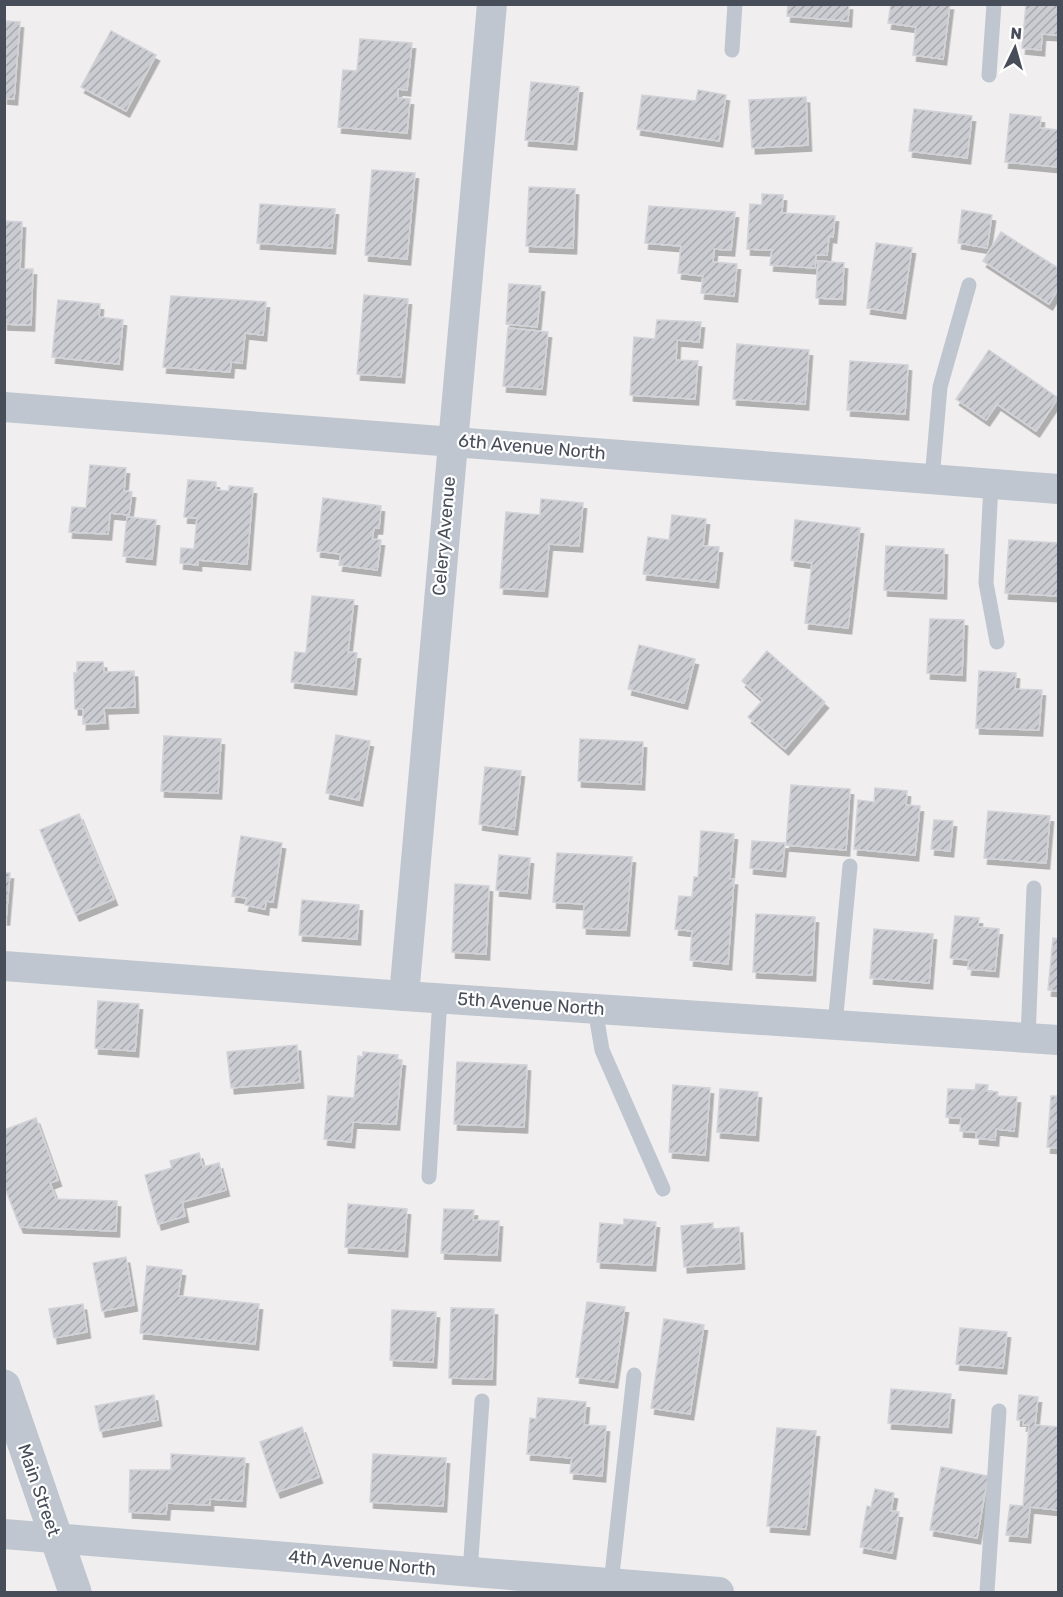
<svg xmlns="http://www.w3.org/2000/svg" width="1063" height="1597" viewBox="0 0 1063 1597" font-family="Rubik,sans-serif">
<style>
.building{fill:url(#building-hatch);stroke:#d2d3d9;stroke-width:1.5;filter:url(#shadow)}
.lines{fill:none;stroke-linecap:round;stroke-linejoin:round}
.service{stroke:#bfc6cf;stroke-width:15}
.minor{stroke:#bfc6cf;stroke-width:30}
.tertiary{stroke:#bfc6cf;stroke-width:33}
.labels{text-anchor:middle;stroke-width:4.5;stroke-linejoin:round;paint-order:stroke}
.street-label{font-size:18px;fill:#474e5a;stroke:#fff}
</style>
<defs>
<pattern id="building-hatch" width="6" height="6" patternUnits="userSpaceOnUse" patternTransform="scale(1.5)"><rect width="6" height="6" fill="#cbccd2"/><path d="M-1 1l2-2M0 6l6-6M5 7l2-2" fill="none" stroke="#a7a8ad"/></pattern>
<filter id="shadow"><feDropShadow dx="3.5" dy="6" stdDeviation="0" flood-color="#0004"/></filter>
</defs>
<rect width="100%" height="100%" fill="#f0eeee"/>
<g class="building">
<path d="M788 4H849L848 21 787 16Z"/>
<path d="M891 4H950L943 59 913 55 916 27 888 23Z"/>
<path d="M1026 4H1058V35L1042 34 1041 50 1022 48Z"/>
<path d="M4 21 20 22 14 99 4 98Z"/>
<path d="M111 31 156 55 126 111 81 87Z"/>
<path d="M360 39 412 43 407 90 398 89V98L410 99 407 133 338 127 343 70 357 71Z"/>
<path d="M531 82 579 87 573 144 525 140Z"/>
<path d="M698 90 726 95 719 141 637 129 642 95 696 101Z"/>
<path d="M806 97 808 145 752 148 749 100Z"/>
<path d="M914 109 972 116 967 158 909 151Z"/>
<path d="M1010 114 1041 117 1040 128 1058 130V167L1005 162Z"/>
<path d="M372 170 415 173 407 259 365 255Z"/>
<path d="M529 187 575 189 573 248 526 246Z"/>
<path d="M762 194 783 195 782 213 835 216 833 237 829 236 827 255H816L815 268 770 265 772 250 747 249 750 204 762 205Z"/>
<path d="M260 204 335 209 332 248 257 243Z"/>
<path d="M649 206 735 212 731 250 714 249 713 262 737 264 734 296 701 293 703 276 678 273 681 246 645 243Z"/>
<path d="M962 210 992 215 987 248 958 243Z"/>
<path d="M4 221 22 222 20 269H33L31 325 4 324Z"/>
<path d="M1001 232 1058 268V289L1049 304 983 261Z"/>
<path d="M876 243 912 248 902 313 867 308Z"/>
<path d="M818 261 844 263 842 299 816 298Z"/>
<path d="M509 284 541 286 537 327 506 324Z"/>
<path d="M364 295 408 299 401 377 357 374Z"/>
<path d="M171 296 266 302 263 335 245 333 242 363 231 362 230 372 163 367Z"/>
<path d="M58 300 100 304 99 317 123 320 119 364 52 357Z"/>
<path d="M657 320 701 322 699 342 677 340 676 360 698 361 695 399 630 395 634 337 655 339Z"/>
<path d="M508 328 548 332 542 389 503 386Z"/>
<path d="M737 344 809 350 805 404 733 399Z"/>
<path d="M989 350 1058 398 1036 431 997 404 986 420 956 399Z"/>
<path d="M850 361 908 365 905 414 847 410Z"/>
<path d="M90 465 126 468 124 491 132 492 129 515 110 513 108 534 69 532 72 507 86 508Z"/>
<path d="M188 480 216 482V490L229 491V486L253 488 247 564 198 560V565L180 563 181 548 194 549 197 518 184 517Z"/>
<path d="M323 498 381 506 379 528H374L372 539 381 540 377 570 339 565 341 554 317 551Z"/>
<path d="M541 499 583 503 579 546 549 544 544 591 500 588 506 512 540 515Z"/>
<path d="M672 515 706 519 703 546 719 547 715 582 643 574 648 537 669 540Z"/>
<path d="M127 517 156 520 152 559 123 556Z"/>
<path d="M795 520 860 528 848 628 805 623 812 563 791 560Z"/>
<path d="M1009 540 1058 543V596L1005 593Z"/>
<path d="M886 546 944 549 943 593 884 590Z"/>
<path d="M312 596 354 600 348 652 357 653 353 689 291 682 295 652 306 653Z"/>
<path d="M930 619 964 620 962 675 927 673Z"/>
<path d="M639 645 695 659 684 703 628 689Z"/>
<path d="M767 651 825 702 785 749 748 717 763 700 742 681Z"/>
<path d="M77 662H103L104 672 134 671 135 707 104 708 105 723 83 724V709H75L74 673H77Z"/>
<path d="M979 671 1016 673 1015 689 1042 690 1039 730 976 728Z"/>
<path d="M336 735 370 741 359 800 326 793Z"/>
<path d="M164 736 221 739 218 793 161 791Z"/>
<path d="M580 739 643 742 641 784 578 781Z"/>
<path d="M485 767 521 771 514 829 479 824Z"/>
<path d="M791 785 850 789 846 850 786 845Z"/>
<path d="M875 788 907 791 906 805 920 806 915 855 854 849 858 800 874 802Z"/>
<path d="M988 811 1050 816 1046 863 984 858Z"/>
<path d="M79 814 114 899 76 915 40 830Z"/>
<path d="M934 820 953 821 950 851 931 849Z"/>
<path d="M701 831 734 834 730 879H734L728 964 690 960 692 931 675 929 679 896 692 897 694 877H698Z"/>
<path d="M241 836 282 843 273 902 266 901 265 909 245 905 247 898 232 896Z"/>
<path d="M752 841 785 843 782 871 750 868Z"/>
<path d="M557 853 632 857 626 930 583 928 584 904 553 902Z"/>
<path d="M499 855 530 858 527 893 496 890Z"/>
<path d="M4 873H10L6 919H4Z"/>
<path d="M455 884 489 886 486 954 452 952Z"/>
<path d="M302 900 359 905 357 939 299 935Z"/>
<path d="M756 914 815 917 812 975 753 972Z"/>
<path d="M955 916 979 918 978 927 999 929 995 971 968 969 969 960 950 958Z"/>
<path d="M874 929 933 934 929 983 870 978Z"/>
<path d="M1053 938 1058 939V991L1048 990Z"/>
<path d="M98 1001 139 1004 135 1051 95 1048Z"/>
<path d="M297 1045 300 1082 231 1088 227 1052Z"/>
<path d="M363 1052 398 1055 397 1059 402 1060 396 1124 353 1122 351 1142 324 1139 328 1096 354 1098 358 1056 363 1057Z"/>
<path d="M457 1062 527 1065 524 1127 454 1124Z"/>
<path d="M976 1084 988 1085 987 1091 998 1092 997 1096 1017 1097 1014 1131 996 1129 995 1140 976 1138V1132L960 1131 961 1118 946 1117 948 1089 975 1090Z"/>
<path d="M673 1085 710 1088 705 1155 669 1152Z"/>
<path d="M720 1089 758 1092 755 1135 717 1132Z"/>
<path d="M1051 1096H1058V1148L1047 1147Z"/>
<path d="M36 1118 58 1180 50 1183 56 1199 117 1201 116 1231 20 1227 4 1185V1130Z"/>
<path d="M199 1153 203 1167 219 1163 226 1190 182 1202 185 1216 158 1224 145 1175 172 1168 170 1161Z"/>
<path d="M348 1204 407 1209 404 1251 345 1247Z"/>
<path d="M444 1209 474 1210 473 1220 499 1221 497 1255 441 1253Z"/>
<path d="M624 1219 656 1222 652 1265 597 1262 600 1223 624 1225Z"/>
<path d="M713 1223V1229L739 1227 741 1263 684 1267 681 1226Z"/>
<path d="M126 1257 134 1305 102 1311 93 1263Z"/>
<path d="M147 1266 182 1270 178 1296 259 1304 255 1344 140 1333Z"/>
<path d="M587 1302 625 1307 614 1382 576 1377Z"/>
<path d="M83 1304 87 1332 54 1338 49 1309Z"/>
<path d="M451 1308 494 1309 492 1379 449 1378Z"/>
<path d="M392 1310 436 1312 433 1362 390 1360Z"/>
<path d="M664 1319 704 1325 690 1414 651 1408Z"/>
<path d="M960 1328 1007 1332 1003 1368 956 1364Z"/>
<path d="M891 1389 951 1394 948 1427 888 1423Z"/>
<path d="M154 1395 158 1420 100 1431 95 1406Z"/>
<path d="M1019 1395 1038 1397 1035 1425 1058 1427V1510L1030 1507 1027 1537 1006 1535 1010 1505 1023 1506 1029 1425H1023L1024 1420H1017Z"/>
<path d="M538 1398 586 1402 584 1425 606 1426 602 1476 570 1473 572 1458 527 1454 530 1418 536 1419Z"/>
<path d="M302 1427 319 1477 277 1492 260 1442Z"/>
<path d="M777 1428 816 1431 806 1529 767 1526Z"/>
<path d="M171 1454 245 1458 242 1501 210 1499V1505L167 1503 166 1514 129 1512 130 1470H171Z"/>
<path d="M373 1454 446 1458 443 1506 370 1502Z"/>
<path d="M941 1467 988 1476 977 1538 930 1530Z"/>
<path d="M875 1489 894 1493 891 1511 899 1512 892 1553 860 1547 867 1506 871 1507Z"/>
</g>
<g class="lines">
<g class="service">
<path d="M732 50 735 4"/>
<path d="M989 75 994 4"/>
<path d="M932 479 940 387 969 285"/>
<path d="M991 484 986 583 997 642"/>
<path d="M595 1009 602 1050 663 1189"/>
<path d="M835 1025 850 866"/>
<path d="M1028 1038 1034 888"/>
<path d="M429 1177 440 998"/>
<path d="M470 1572 482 1401"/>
<path d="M611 1584 634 1375"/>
<path d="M987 1592 999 1411"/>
</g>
<g class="minor">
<path d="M4 407 1058 489"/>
<path d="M4 966 404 996 1058 1040"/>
<path d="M404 996 492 4"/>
<path d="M4 1534 719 1592"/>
</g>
<path class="tertiary" d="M4 1386 75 1592"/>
</g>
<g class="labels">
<g class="street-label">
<text transform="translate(532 447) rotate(5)" y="6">6th Avenue North</text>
<text transform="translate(444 536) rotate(-85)" y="6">Celery Avenue</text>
<text transform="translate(531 1004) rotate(4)" y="6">5th Avenue North</text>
<text transform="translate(39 1490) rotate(71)" y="6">Main Street</text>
<text transform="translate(362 1563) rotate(5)" y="6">4th Avenue North</text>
</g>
</g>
<rect width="1063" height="1597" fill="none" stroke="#474e5a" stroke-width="12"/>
<g transform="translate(1015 48) rotate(5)" stroke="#ffffff" stroke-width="4.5" paint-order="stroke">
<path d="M0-4.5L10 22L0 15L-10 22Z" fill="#474e5a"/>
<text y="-9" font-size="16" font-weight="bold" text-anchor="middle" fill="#474e5a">N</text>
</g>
</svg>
